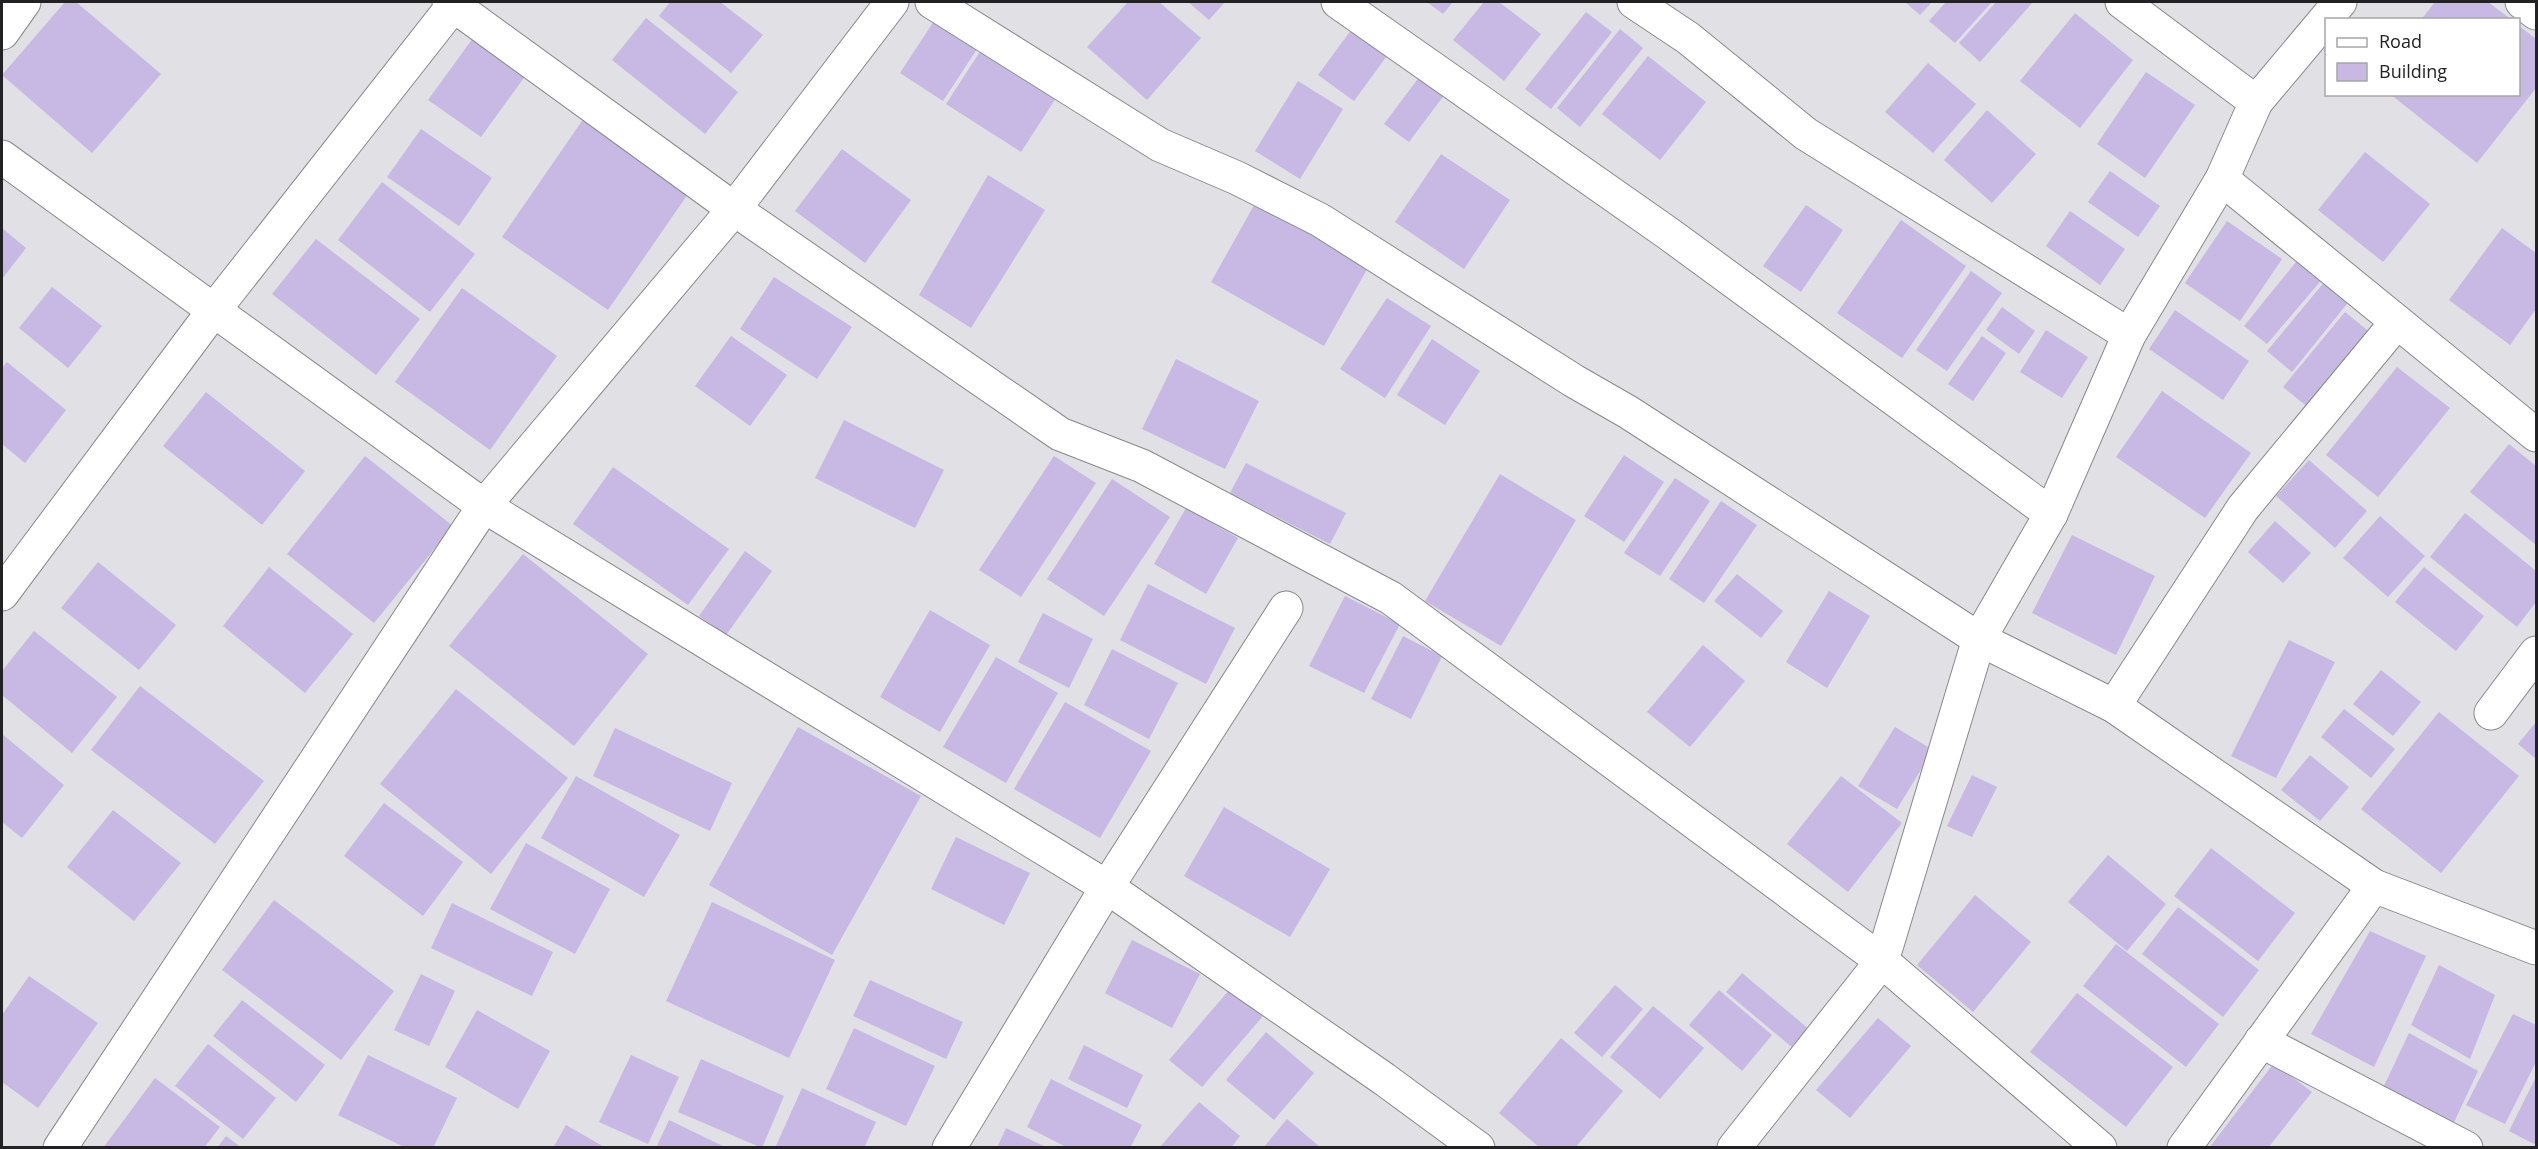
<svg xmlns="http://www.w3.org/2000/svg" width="2538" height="1149" viewBox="0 0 2538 1149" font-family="'Open Sans',sans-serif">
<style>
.building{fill:#c7b8e4}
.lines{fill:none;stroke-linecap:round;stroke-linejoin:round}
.minor-casing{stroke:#89898d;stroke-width:35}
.minor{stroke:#fff;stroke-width:33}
</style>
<rect width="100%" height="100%" fill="#e1e1e5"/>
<g class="building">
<path d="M65 2H76L161 74 92 153 2 75Z"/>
<path d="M670 2H720L763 35 731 73 659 16Z"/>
<path d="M1128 2H1159L1201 38 1147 100 1087 47Z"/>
<path d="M1188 2H1225L1209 20Z"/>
<path d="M1427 2H1453L1443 14Z"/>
<path d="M1484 2H1499L1541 34 1504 81 1453 40Z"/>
<path d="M1905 2H1932L1920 15Z"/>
<path d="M1946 2H1992L1955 43 1929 21Z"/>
<path d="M1996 2H2033L1980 62 1959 43Z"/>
<path d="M2435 2H2488L2512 20H2421Z"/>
<path d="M1586 12 1612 32 1551 109 1525 89Z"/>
<path d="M2075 13 2133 60 2080 128 2020 81Z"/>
<path d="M646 18 738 92 705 134 612 60Z"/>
<path d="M936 18 979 46 943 101 900 73Z"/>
<path d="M2518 25 2536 39V88L2477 163 2390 94H2518Z"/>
<path d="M1354 26 1389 53 1354 101 1318 75Z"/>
<path d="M1620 29 1643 48 1580 127 1557 108Z"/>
<path d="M473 38 526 75 481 137 428 100Z"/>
<path d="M983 47 1058 95 1021 152 946 104Z"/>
<path d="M1648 56 1706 102 1660 160 1602 114Z"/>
<path d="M1928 63 1976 104 1933 153 1885 112Z"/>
<path d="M2146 72 2195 105 2145 178 2097 144Z"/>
<path d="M1420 76 1445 94 1409 142 1384 124Z"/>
<path d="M1298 81 1343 109 1300 179 1255 151Z"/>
<path d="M1987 110 2036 154 1992 203 1944 160Z"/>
<path d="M584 118 690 191 608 310 502 237Z"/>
<path d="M421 129 492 178 459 226 387 177Z"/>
<path d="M842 149 911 200 865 263 795 211Z"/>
<path d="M2365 152 2430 204 2383 262 2318 210Z"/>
<path d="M1441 154 1510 200 1464 269 1395 222Z"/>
<path d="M2110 171 2160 206 2138 237 2088 202Z"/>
<path d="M988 175 1045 210 971 328 919 295Z"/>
<path d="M382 182 475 254 430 312 338 240Z"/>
<path d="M1257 200 1370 264 1324 346 1211 282Z"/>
<path d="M1806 205 1843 230 1801 292 1763 266Z"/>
<path d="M2070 211 2125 249 2100 285 2046 246Z"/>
<path d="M1901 220 1966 266 1902 358 1837 313Z"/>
<path d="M2227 221 2282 259 2240 321 2185 283Z"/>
<path d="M2 228 26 248 2 279Z"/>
<path d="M2502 228 2536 253V309L2510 345 2449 300Z"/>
<path d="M316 239 420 319 376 375 272 294Z"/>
<path d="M2300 257 2324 277 2267 344 2244 326Z"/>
<path d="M1971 271 2002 293 1947 371 1916 350Z"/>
<path d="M774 277 852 327 817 379 740 329Z"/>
<path d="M2326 280 2350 300 2292 372 2267 351Z"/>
<path d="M52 287 102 326 68 368 19 328Z"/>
<path d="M462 288 557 356 490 450 395 382Z"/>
<path d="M1387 298 1431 326 1385 398 1340 369Z"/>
<path d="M2002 307 2035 331 2019 354 1986 330Z"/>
<path d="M2175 310 2249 361 2223 400 2149 349Z"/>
<path d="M2345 312 2372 334 2310 409 2283 387Z"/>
<path d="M2046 330 2088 357 2062 398 2020 372Z"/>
<path d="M731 336 787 375 750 426 695 386Z"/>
<path d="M1982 336 2006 353 1973 401 1948 384Z"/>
<path d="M1432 339 1480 371 1445 425 1397 395Z"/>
<path d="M1176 359 1259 401 1225 469 1142 429Z"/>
<path d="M7 362 66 410 25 463 2 444V368Z"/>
<path d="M2397 367 2450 408 2378 497 2326 455Z"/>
<path d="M2162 391 2251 453 2205 518 2116 457Z"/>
<path d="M206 392 305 471 262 525 163 446Z"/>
<path d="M844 420 944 470 915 528 815 478Z"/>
<path d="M2509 444 2536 466V545L2470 492Z"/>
<path d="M1624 455 1664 482 1624 542 1584 516Z"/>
<path d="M365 456 453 526 374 623 287 554Z"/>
<path d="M1054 456 1096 483 1021 597 979 570Z"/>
<path d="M2309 460 2367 511 2335 548 2276 496Z"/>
<path d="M1246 463 1346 513 1330 544 1230 493Z"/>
<path d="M613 467 729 549 688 605 573 524Z"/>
<path d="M1500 474 1576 520 1501 646 1425 601Z"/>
<path d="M1675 478 1710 501 1660 576 1624 553Z"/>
<path d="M1112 479 1170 517 1104 616 1047 579Z"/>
<path d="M1721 501 1757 525 1704 603 1669 579Z"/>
<path d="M1186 508 1238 538 1206 594 1154 564Z"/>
<path d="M2465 513 2536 571V602L2517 627 2430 557Z"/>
<path d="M2380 516 2425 556 2388 597 2343 558Z"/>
<path d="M2275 521 2311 553 2283 583 2248 552Z"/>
<path d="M2072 535 2155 576 2116 655 2032 613Z"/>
<path d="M745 551 772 571 726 635 699 616Z"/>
<path d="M523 554 648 654 574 746 449 646Z"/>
<path d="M98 562 176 625 139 670 61 608Z"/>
<path d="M269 567 353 634 305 693 223 626Z"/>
<path d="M2424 567 2484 616 2456 651 2395 602Z"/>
<path d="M1737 574 1783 611 1761 638 1714 601Z"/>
<path d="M1148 584 1235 628 1206 684 1120 640Z"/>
<path d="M1829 591 1870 616 1827 688 1786 662Z"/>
<path d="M1345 596 1400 624 1364 693 1309 666Z"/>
<path d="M930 610 990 645 940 732 880 697Z"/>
<path d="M1043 613 1093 639 1069 688 1018 662Z"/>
<path d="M34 631 117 697 72 753 2 695V671Z"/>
<path d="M1403 636 1442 656 1411 719 1371 699Z"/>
<path d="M2289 640 2335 662 2276 778 2231 756Z"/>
<path d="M1703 645 1745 681 1690 747 1647 712Z"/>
<path d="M1112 649 1178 683 1149 739 1084 705Z"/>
<path d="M996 657 1058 693 1006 783 943 747Z"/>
<path d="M2381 670 2421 702 2393 736 2353 704Z"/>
<path d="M140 686 264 781 215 844 91 750Z"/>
<path d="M456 689 568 778 491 874 380 784Z"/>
<path d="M1065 702 1151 751 1100 838 1014 789Z"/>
<path d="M2344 709 2395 749 2371 778 2321 737Z"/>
<path d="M2439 712 2519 776 2441 873 2361 809Z"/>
<path d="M2536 722V759L2518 744Z"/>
<path d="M798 727 921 796 832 955 709 885Z"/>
<path d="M1895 727 1933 750 1897 809 1858 786Z"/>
<path d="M615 728 732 783 710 831 593 776Z"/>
<path d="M2 734 64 785 22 838 2 822Z"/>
<path d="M2310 755 2349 787 2320 821 2281 790Z"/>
<path d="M1972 775 1997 787 1972 837 1947 826Z"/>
<path d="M576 776 680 835 644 897 541 838Z"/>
<path d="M1841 776 1902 823 1848 892 1787 844Z"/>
<path d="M384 803 463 862 423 916 344 856Z"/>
<path d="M1224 807 1330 869 1290 937 1184 876Z"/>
<path d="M113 810 181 863 134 921 67 867Z"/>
<path d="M956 837 1030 873 1004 925 931 889Z"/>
<path d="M526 843 610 889 575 954 490 909Z"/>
<path d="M2211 848 2295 913 2258 961 2174 896Z"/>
<path d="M2108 855 2166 904 2127 951 2068 902Z"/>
<path d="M1975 895 2031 942 1973 1012 1917 965Z"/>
<path d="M274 900 394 991 341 1060 222 970Z"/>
<path d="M712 902 835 960 789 1058 666 1001Z"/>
<path d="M452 903 553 952 532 996 431 948Z"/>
<path d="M2178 907 2259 970 2223 1017 2142 954Z"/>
<path d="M2370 931 2426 956 2374 1067 2311 1034Z"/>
<path d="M1132 940 1200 974 1172 1028 1105 993Z"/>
<path d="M2116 944 2219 1024 2186 1067 2083 986Z"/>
<path d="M2439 965 2495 995 2470 1059 2411 1025Z"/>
<path d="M1742 973 1810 1030 1794 1049 1726 992Z"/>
<path d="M421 974 455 991 429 1046 394 1030Z"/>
<path d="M29 976 98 1023 38 1108 2 1082V1015Z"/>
<path d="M870 980 963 1022 946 1059 853 1016Z"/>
<path d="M1615 985 1643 1009 1602 1057 1574 1033Z"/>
<path d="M1231 988 1263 1016 1202 1087 1169 1060Z"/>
<path d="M1719 990 1772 1035 1742 1071 1689 1025Z"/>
<path d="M2077 993 2173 1067 2126 1127 2030 1052Z"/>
<path d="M242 1000 325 1065 296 1102 213 1036Z"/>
<path d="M1653 1006 1704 1048 1660 1099 1610 1057Z"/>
<path d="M477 1010 550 1051 518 1109 445 1067Z"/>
<path d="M2513 1014 2536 1025V1062L2505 1124 2466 1105Z"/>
<path d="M1878 1018 1911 1046 1850 1118 1816 1090Z"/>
<path d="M854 1028 935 1066 906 1126 826 1089Z"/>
<path d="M1266 1032 1314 1073 1274 1120 1226 1080Z"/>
<path d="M2409 1033 2478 1071 2443 1146 2373 1109Z"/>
<path d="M1561 1038 1623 1091 1575 1148H1540L1499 1113Z"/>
<path d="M208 1044 276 1098 243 1139 175 1086Z"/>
<path d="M1084 1045 1143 1075 1127 1108 1068 1079Z"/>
<path d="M368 1055 457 1098 433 1148H406L338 1115Z"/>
<path d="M631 1055 679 1077 648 1144 599 1122Z"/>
<path d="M701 1059 784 1096 762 1148 678 1112Z"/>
<path d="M2274 1063 2312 1092 2268 1148H2209Z"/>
<path d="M2536 1077V1145L2509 1131Z"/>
<path d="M155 1078 220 1127 204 1148H103Z"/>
<path d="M1051 1079 1142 1125 1130 1148H1068L1027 1127Z"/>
<path d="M802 1088 876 1122 864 1148H775Z"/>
<path d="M1199 1102 1240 1136 1231 1148H1159Z"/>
<path d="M1287 1119 1321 1148H1263Z"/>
<path d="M669 1120 727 1148H656Z"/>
<path d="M566 1125 606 1148H553Z"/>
<path d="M1006 1128 1048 1148H997Z"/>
<path d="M226 1136 242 1148H217Z"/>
</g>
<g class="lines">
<defs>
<g id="minor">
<path d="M449 2 734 209 1060 434 1142 466 1391 598 1882 961 2100 1148"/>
<path d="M932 2 1160 145 1237 178 1320 220 1574 381 1628 412 1979 639 1882 961 1734 1148"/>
<path d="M1338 2 1669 234 2051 514"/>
<path d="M1634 2 1688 38 1806 134 2129 335"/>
<path d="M2122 2 2256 102 2222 179 2129 335 2051 514 1979 639 2114 706 2374 886 2184 1148"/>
<path d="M2522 2 2536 13"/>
<path d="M2 33 24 2"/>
<path d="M2256 102 2340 2"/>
<path d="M2 157 484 506 1107 887 1384 1079 1478 1148"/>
<path d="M2222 179 2536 435"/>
<path d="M2 594 214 310 456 2"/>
<path d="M2114 706 2243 508 2397 322"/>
<path d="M2491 713 2536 653"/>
<path d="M2374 886 2536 948"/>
<path d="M2261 1041 2466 1148"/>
<path d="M60 1148 484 506 734 209 892 2"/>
<path d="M949 1148 1107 887 1286 608"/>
</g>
</defs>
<use href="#minor" class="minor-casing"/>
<use href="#minor" class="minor"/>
</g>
<rect width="2538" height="1149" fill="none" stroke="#222224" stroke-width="6"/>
<rect x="2325" y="18" width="195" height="78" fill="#ffffff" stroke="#a7a7a7" stroke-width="1.5"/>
<rect x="2337" y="38" width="30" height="9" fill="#ffffff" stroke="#a7a7a7" stroke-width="1.5"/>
<text x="2379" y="48" font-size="18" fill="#222224">Road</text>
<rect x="2337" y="63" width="30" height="18" fill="#c7b8e4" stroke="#a7a7a7" stroke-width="1.5"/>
<text x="2379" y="78" font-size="18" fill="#222224">Building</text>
</svg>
